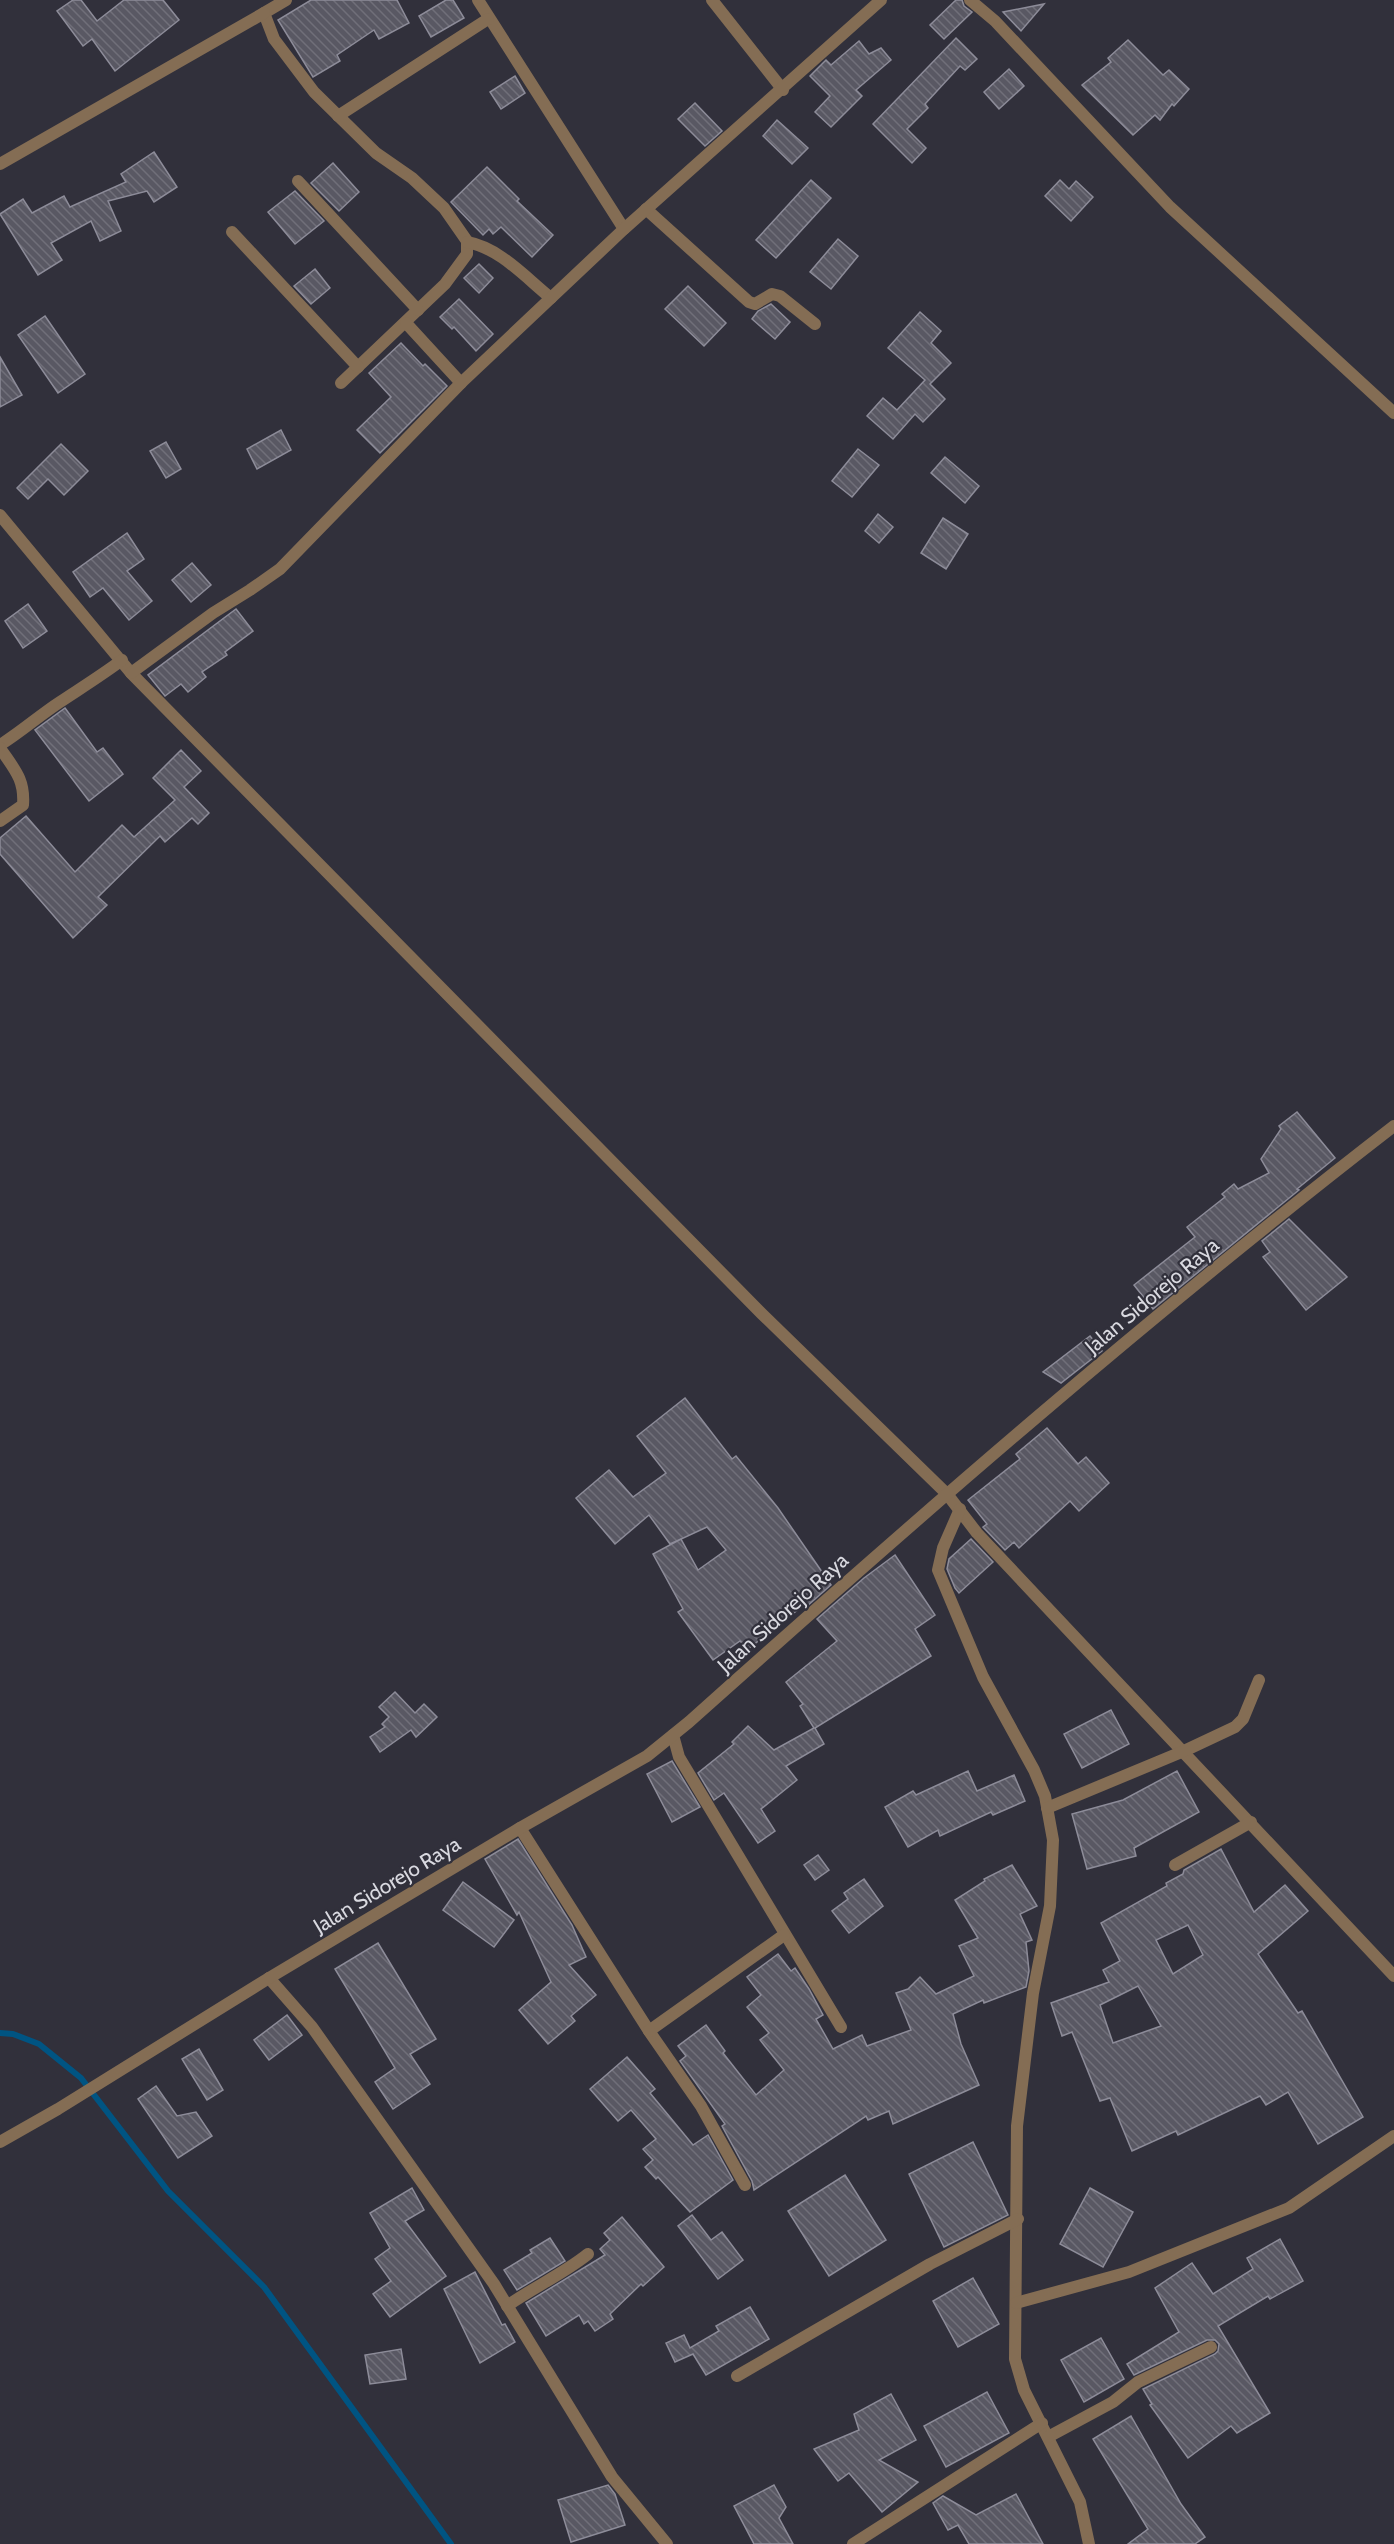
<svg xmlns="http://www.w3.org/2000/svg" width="1394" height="2544" viewBox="0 0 1394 2544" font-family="Cabin,sans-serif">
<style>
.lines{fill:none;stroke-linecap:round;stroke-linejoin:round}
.stream{stroke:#005482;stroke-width:6}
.building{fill:url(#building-back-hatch);stroke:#8d8c99;stroke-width:1.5;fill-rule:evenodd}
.street{stroke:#846d54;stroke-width:12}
.labels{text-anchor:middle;stroke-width:4.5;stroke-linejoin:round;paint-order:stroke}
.street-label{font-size:21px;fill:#d9d9e0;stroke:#31303b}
</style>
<defs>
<pattern id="building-back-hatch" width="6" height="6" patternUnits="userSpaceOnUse" patternTransform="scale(1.5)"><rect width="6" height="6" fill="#595863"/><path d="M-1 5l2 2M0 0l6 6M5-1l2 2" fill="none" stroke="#706f79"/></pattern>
</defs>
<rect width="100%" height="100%" fill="#31303b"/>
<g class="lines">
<path class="stream" d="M0 2033 13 2034 39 2044 81 2078 168 2191 264 2287 451 2544"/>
</g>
<g class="building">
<path d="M73 0H81L97 21 124 0H163L179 20 115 71 92 39 83 46 57 11Z"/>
<path d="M311 0H397L409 23 379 39 374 30 337 55 340 61 313 77 278 20Z"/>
<path d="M446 0H453L464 18 431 37 419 16Z"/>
<path d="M956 0H962L964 6 972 12 944 39 930 25Z"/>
<path d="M1044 4 1021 31 1003 12Z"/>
<path d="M956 38 977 59 965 70 960 66 925 104 928 108 907 129 926 148 912 163 873 124Z"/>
<path d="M1128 40 1163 75 1169 70 1189 89 1174 106 1172 104 1160 120 1155 115 1133 135 1082 85 1111 62 1108 58Z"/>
<path d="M859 41 869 54 881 48 891 60 856 90 862 96 831 127 815 112 830 96 810 76 826 60 831 65Z"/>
<path d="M1009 69 1024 86 999 109 984 92Z"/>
<path d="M515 76 525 93 501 109 490 92Z"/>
<path d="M695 103 722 131 705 146 678 119Z"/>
<path d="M777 120 808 148 792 164 763 136Z"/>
<path d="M154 152 177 187 154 202 147 191 108 201 121 231 100 241 91 221 51 243 62 260 38 275 0 214 23 199 32 213 64 196 70 207 126 182 121 174Z"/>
<path d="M333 163 359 192 339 211 311 183Z"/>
<path d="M487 167 519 199 517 201 553 235 532 257 501 227 493 234 489 229 483 235 451 202Z"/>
<path d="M811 180 831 198 776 258 756 240Z"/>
<path d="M1060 180 1069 189 1076 181 1093 197 1071 221 1045 196Z"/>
<path d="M295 191 324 221 295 244 268 212Z"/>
<path d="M838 239 858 256 831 289 810 272Z"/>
<path d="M479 264 493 278 479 293 464 278Z"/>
<path d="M315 269 330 288 311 304 294 286Z"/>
<path d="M688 286 726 323 704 346 665 309Z"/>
<path d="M459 299 493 334 476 351 454 327 452 329 440 317Z"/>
<path d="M771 304 790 322 775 339 752 319 758 311Z"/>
<path d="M920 312 941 331 931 343 951 363 930 384 945 399 923 422 915 414 893 439 867 416 883 398 897 410 925 380 888 348Z"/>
<path d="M45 316 85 374 58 393 18 335Z"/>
<path d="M401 343 423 366 425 364 447 386 380 453 357 430 391 397 369 373Z"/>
<path d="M0 357 22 395 0 407Z"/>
<path d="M281 430 291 450 257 469 247 449Z"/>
<path d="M166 442 181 469 166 478 150 451Z"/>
<path d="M61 444 88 471 64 495 48 479 28 499 17 488Z"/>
<path d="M858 449 879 465 852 497 832 481Z"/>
<path d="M945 457 979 486 965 503 931 473Z"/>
<path d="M878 514 893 527 879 543 865 531Z"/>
<path d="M943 518 968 534 946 569 921 553Z"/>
<path d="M127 533 144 559 127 571 152 601 129 620 103 588 90 597 73 572Z"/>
<path d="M192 563 211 585 191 602 172 580Z"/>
<path d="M28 604 47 631 23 648 5 621Z"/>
<path d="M236 609 253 631 225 652 227 655 202 672 206 677 188 692 181 684 165 696 148 675Z"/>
<path d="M65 708 97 752 103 748 123 774 89 801 35 730Z"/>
<path d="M181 750 201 771 184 787 209 813 198 824 192 818 165 842 160 836 98 897 107 905 73 938 0 854V838L26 816 75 872 122 825 134 837 175 800 153 778Z"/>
<path d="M1297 1112 1335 1158 1297 1189 1299 1190 1153 1309 1134 1285 1195 1237 1187 1227 1225 1197 1222 1194 1234 1184 1238 1189 1269 1173 1261 1159 1281 1129 1279 1126Z"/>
<path d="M1289 1219 1347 1277 1306 1310 1263 1257 1270 1252 1262 1241Z"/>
<path d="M1090 1336 1102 1351 1061 1383 1043 1372Z"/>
<path d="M685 1398 732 1459 736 1456 778 1508 831 1585 806 1607 804 1605 748 1649 740 1641 713 1660 678 1612 683 1609 653 1554 681 1539 670 1544 649 1515 615 1544 576 1498 609 1470 633 1497 666 1473 637 1436ZM707 1527 726 1550 698 1570 681 1539Z"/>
<path d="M1047 1428 1078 1464 1086 1457 1109 1483 1079 1511 1070 1501 1019 1548 1014 1542 1005 1550 983 1527 987 1524 968 1500 1020 1459 1016 1454Z"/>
<path d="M971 1539 993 1562 959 1593 955 1588 947 1569 949 1559Z"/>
<path d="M895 1555 935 1615 915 1629 931 1656 815 1728 824 1744 786 1766 797 1780 761 1809 775 1831 758 1843 724 1793 714 1800 698 1773 734 1744 732 1742 748 1726 774 1750 814 1728 800 1706 803 1704 786 1682 837 1641 817 1619 864 1578Z"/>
<path d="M395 1692 415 1713 424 1704 437 1717 416 1737 411 1730 380 1752 370 1737 385 1727 382 1724 389 1717 379 1707Z"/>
<path d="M1111 1710 1129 1744 1082 1768 1064 1734Z"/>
<path d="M672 1761 700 1807 672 1822 647 1774Z"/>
<path d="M968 1771 977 1791 1014 1775 1025 1801 993 1815 991 1812 940 1836 938 1830 908 1847 885 1807 913 1791 916 1795Z"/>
<path d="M1177 1771 1199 1812 1134 1848 1136 1856 1087 1869 1072 1814 1123 1800Z"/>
<path d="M518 1839 572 1925 586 1957 569 1965 596 1995 571 2016 575 2021 548 2044 519 2010 551 1982 519 1912 517 1915 485 1859Z"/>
<path d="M1221 1849 1254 1912 1285 1885 1308 1911 1258 1954 1298 2013 1302 2011 1363 2117 1318 2144 1288 2092 1266 2105 1260 2096 1178 2135 1176 2131 1132 2151 1110 2098 1100 2101 1072 2032 1062 2036 1051 2003 1109 1982 1103 1970 1120 1961 1101 1923 1167 1886 1166 1883 1183 1874 1184 1870ZM1188 1925 1203 1955 1173 1974 1156 1940ZM1138 1986 1161 2026 1113 2043 1100 2005Z"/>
<path d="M818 1855 829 1870 815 1880 804 1865Z"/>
<path d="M1012 1865 1037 1906 1020 1914 1032 1940 1026 1942 1029 1971 1026 1987 984 2003 983 2000 953 2014 961 2044 979 2085 893 2124 889 2111 868 2120 866 2116 754 2190 752 2181 722 2126 725 2124 680 2061 686 2056 678 2046 706 2025 725 2051 723 2053 756 2095 784 2070 760 2040 769 2033 747 2007 761 1995 747 1977 778 1954 791 1971 795 1968 809 1989 823 2015 816 2019 833 2049 862 2035 867 2046 911 2030 896 1993 908 1989 920 1977 936 1994 974 1976 959 1946 978 1938 955 1900 985 1881 984 1879Z"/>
<path d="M864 1879 883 1906 849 1933 832 1911 848 1899 844 1893Z"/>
<path d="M463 1882 514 1920 494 1947 443 1910Z"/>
<path d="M378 1943 436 2039 410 2054 430 2084 393 2109 375 2082 395 2068 335 1969Z"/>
<path d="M287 2015 302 2035 269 2060 254 2040Z"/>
<path d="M199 2049 223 2090 207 2100 182 2059Z"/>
<path d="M627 2057 655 2089 650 2093 693 2145 708 2135 733 2180 690 2212 658 2177 656 2179 645 2167 653 2160 643 2149 656 2139 631 2110 618 2121 590 2089Z"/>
<path d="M156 2086 177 2116 196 2112 212 2136 178 2158 138 2099Z"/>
<path d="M973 2142 1008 2215 944 2247 909 2174Z"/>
<path d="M845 2175 886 2240 829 2276 788 2211Z"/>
<path d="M412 2188 424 2210 405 2221 446 2276 390 2317 373 2294 391 2281 375 2259 390 2248 370 2213Z"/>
<path d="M1090 2188 1133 2212 1103 2267 1060 2244Z"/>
<path d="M692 2215 711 2240 722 2232 743 2260 718 2279 678 2226Z"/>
<path d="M622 2217 664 2267 643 2286 641 2284 610 2314 613 2319 595 2331 588 2321 584 2324 579 2315 546 2336 526 2303 605 2255 600 2249 610 2240 604 2233Z"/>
<path d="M550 2238 565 2261 517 2290 504 2270 532 2253 530 2250Z"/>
<path d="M1280 2239 1303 2281 1270 2299 1268 2296 1218 2326 1270 2413 1237 2433 1231 2426 1188 2458 1150 2405 1152 2404 1143 2389 1215 2354 1218 2351 1219 2344 1215 2340H1207L1134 2375 1127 2364 1179 2332 1155 2288 1192 2263 1213 2294 1253 2269 1247 2258Z"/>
<path d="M475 2272 502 2325 505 2324 515 2342 480 2363 444 2289Z"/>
<path d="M973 2278 999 2324 958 2347 933 2301Z"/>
<path d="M750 2307 769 2339 706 2375 693 2354 675 2362 666 2343 684 2335 690 2348 719 2331 716 2326Z"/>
<path d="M1101 2338 1124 2379 1084 2402 1061 2360Z"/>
<path d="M401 2349 406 2379 370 2384 365 2355Z"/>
<path d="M987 2392 1009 2433 946 2467 924 2426Z"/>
<path d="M891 2394 916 2440 879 2460 918 2482 882 2512 849 2473 838 2481 814 2449 859 2430 854 2414Z"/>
<path d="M1131 2416 1181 2504 1205 2537 1195 2544H1128L1148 2529 1093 2439Z"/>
<path d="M608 2485 615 2494 625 2525 571 2542 558 2500Z"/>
<path d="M774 2485 786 2507 779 2518 793 2544H754L734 2506Z"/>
<path d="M1016 2494 1043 2544H969L958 2525 948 2530 933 2503 943 2496 976 2515Z"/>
</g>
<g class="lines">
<g class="street">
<path d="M286 0 264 13 274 39 314 92 376 153 412 178 444 208 467 241V254L445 284 341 383"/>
<path d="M478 0 624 229"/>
<path d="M712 0 783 90"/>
<path d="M970 0 995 21 1170 207 1394 413"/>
<path d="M338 116 488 19"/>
<path d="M0 164 264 13"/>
<path d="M298 181 418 310"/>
<path d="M646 209 749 302 755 304 772 294 780 296 815 324"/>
<path d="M232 232 358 367"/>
<path d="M467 242C500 248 526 278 551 298"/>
<path d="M406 323 461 383"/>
<path d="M0 515 131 673 762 1314 947 1494 977 1533 1394 1976"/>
<path d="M131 673 213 613 250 590 280 569 461 383 624 229 881 0"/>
<path d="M0 745C21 732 40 715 60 702 81 688 102 675 122 660"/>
<path d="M0 748C14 769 25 779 23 805L0 821"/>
<path d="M960 1509 943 1548 938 1570 983 1677 1034 1770 1045 1796 1053 1840 1050 1906 1033 1993 1017 2126 1015 2359 1024 2390 1080 2502 1089 2544"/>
<path d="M673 1735 679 1757 841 2027"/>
<path d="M1047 1808 1184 1751 1235 1727 1243 1719 1259 1680"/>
<path d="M520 1828 649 2031 701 2106 745 2185"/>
<path d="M1175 1865 1251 1822"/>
<path d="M269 1978 312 2027 494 2284 612 2477 667 2544"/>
<path d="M649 2031 784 1935"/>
<path d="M0 2142 58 2109 269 1978 520 1828 647 1756 689 1722C918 1517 1151 1314 1394 1126"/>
<path d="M1016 2303 1129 2272 1289 2208 1394 2136"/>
<path d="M507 2306C534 2287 563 2274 588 2254"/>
<path d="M737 2376 930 2264 1018 2219"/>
<path d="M1048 2437 1113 2402 1138 2382 1211 2347"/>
<path d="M853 2544 1042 2423"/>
</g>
</g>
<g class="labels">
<g class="street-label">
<text transform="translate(1152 1296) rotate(-40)" y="7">Jalan Sidorejo Raya</text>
<text transform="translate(783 1613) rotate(-42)" y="7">Jalan Sidorejo Raya</text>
<text transform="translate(387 1885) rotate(-31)" y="7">Jalan Sidorejo Raya</text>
</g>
</g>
</svg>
